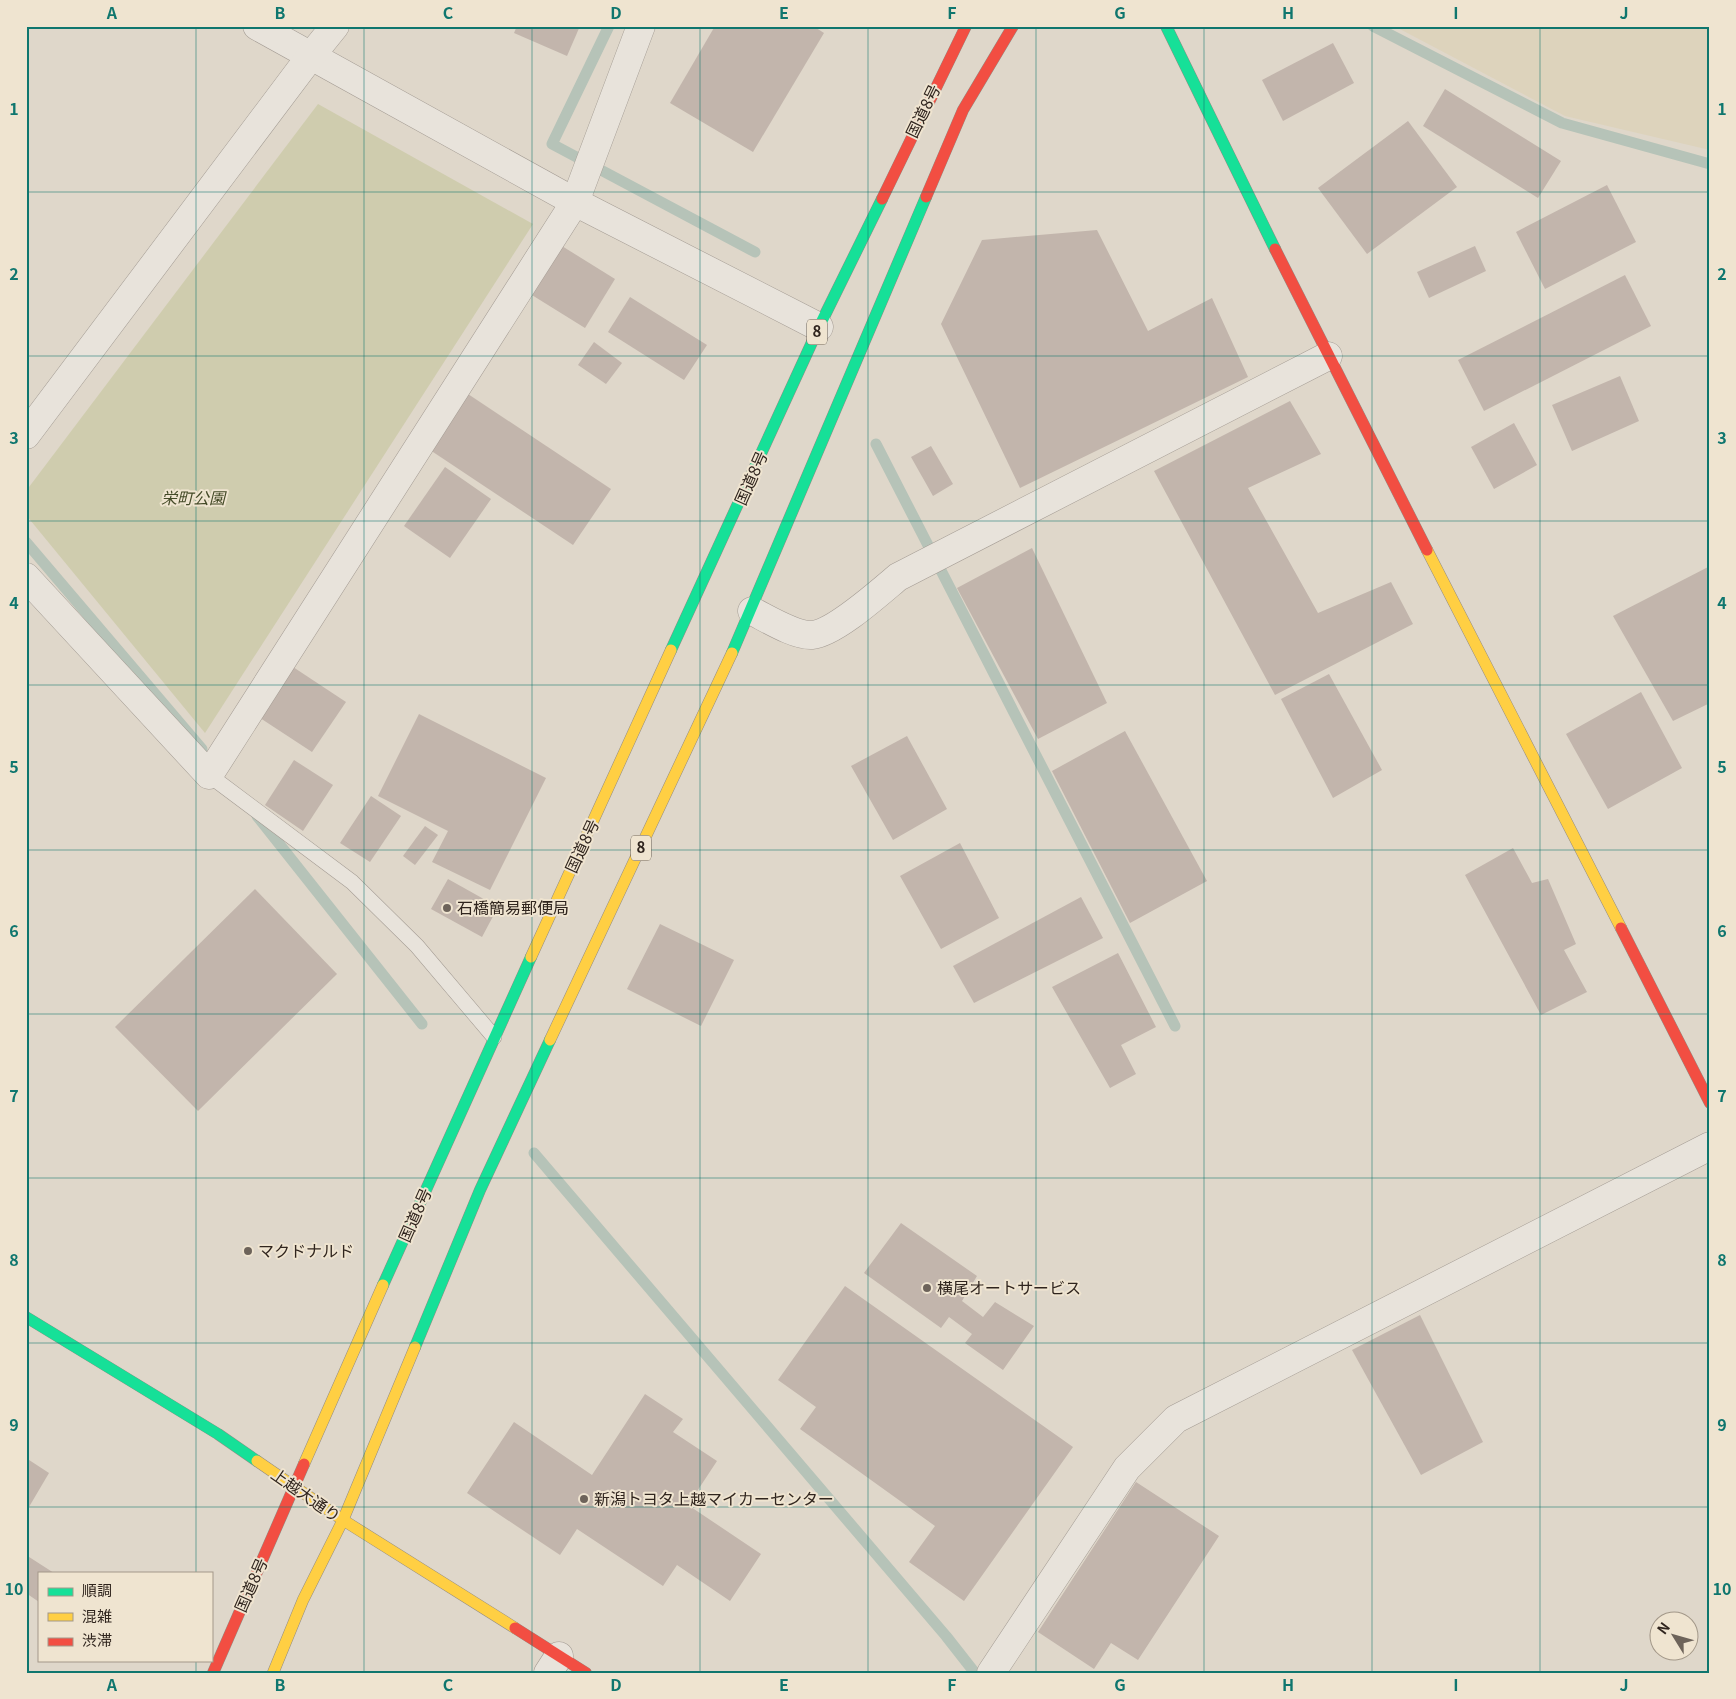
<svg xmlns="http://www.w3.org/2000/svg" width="1736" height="1699" viewBox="0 0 1736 1699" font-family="Georgia,'Noto Sans JP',serif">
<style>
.farmland{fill:#ddd3bc}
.green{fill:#cfccae}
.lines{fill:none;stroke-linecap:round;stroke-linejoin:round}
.stream{stroke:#b6c3b8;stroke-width:11}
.building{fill:#c2b5ac}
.lane-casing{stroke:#a49c94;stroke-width:16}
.street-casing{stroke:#a49c94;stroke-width:29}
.fast-casing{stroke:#938c84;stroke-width:12}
.slow-casing{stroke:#938c84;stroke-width:12}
.jam-casing{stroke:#938c84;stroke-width:12}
.lane{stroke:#e8e3db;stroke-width:15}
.street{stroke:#e8e3db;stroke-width:28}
.fast{stroke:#16e098;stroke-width:11}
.slow{stroke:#ffcf43;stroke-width:11}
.jam{stroke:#f24e42;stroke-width:11}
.grid{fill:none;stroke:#0f766e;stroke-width:1;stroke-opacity:0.55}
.poi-dot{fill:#6d635a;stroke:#efe4d0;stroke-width:2}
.labels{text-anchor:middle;stroke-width:4;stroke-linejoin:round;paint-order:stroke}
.shield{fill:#efe4d0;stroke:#695e53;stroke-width:1}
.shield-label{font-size:15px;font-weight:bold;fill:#30251e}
.street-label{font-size:16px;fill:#30251e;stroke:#efe4d0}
.park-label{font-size:16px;font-style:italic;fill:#444a27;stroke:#efe4d0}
.poi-label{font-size:16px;fill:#30251e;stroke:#efe4d0;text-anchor:start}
.neatline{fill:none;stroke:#0f766e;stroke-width:2}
.grid-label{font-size:16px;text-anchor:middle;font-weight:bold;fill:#0f766e}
</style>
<rect width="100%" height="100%" fill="#dfd7ca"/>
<path class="farmland" d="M1394 26H1710V150L1565 116Z"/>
<path class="green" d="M318 104 533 224 205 733 26 515V491Z"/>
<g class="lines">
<g class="stream">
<path d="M609 26 552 144 755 252"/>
<path d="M1373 26 1562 123 1710 164"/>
<path d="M876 444 1175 1026"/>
<path d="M26 542 202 749"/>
<path d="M257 816 422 1024"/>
<path d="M534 1153 946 1636 975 1673"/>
</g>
</g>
<g class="building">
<path d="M517 26H580L567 56 514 33Z"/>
<path d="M715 26H813L824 33 753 152 670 103Z"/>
<path d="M1333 43 1354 83 1283 121 1262 80Z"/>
<path d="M1445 89 1561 161 1538 198 1423 126Z"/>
<path d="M1408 121 1457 187 1367 254 1318 188Z"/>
<path d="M1607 185 1636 242 1545 289 1516 232Z"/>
<path d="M1097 230 1148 331 1212 298 1248 377 1020 488 941 324 982 240Z"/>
<path d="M549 238 615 279 585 328 519 287Z"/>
<path d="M1475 246 1486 271 1429 298 1417 272Z"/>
<path d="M1625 275 1651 326 1484 411 1458 360Z"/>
<path d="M630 297 707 345 684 380 608 332Z"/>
<path d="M594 342 622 363 606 384 578 365Z"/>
<path d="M1620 376 1639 421 1572 451 1552 405Z"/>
<path d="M456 386 611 489 573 545 418 442Z"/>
<path d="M1290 401 1321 454 1248 488 1318 613 1391 582 1413 624 1275 695 1154 471Z"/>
<path d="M1514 423 1537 465 1494 489 1471 447Z"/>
<path d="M931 446 953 484 933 496 911 457Z"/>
<path d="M445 467 491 499 450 558 404 526Z"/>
<path d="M1032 548 1107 703 1038 739 957 588Z"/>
<path d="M1710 566V703L1673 721 1613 616Z"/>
<path d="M287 663 346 702 312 752 254 714Z"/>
<path d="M1329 674 1382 770 1333 798 1281 699Z"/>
<path d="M1641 692 1682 768 1608 809 1566 734Z"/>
<path d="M419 714 546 778 490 890 432 862 448 831 378 796Z"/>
<path d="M1125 731 1207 881 1130 923 1052 771Z"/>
<path d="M907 736 947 809 893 840 851 766Z"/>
<path d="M294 760 333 785 303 831 265 805Z"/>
<path d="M371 796 401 816 370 862 340 843Z"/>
<path d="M425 826 438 835 415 865 403 856Z"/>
<path d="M960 843 999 918 941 949 900 876Z"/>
<path d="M1513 848 1532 883 1548 879 1576 944 1564 950 1587 992 1541 1015 1465 875Z"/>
<path d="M448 879 498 907 482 937 431 909Z"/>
<path d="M255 889 337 974 198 1111 115 1027Z"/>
<path d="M1081 897 1103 938 974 1003 953 966Z"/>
<path d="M660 924 734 960 701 1026 627 989Z"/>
<path d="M1118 953 1156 1027 1121 1045 1136 1074 1110 1088 1052 987Z"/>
<path d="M901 1223 977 1276 962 1301 983 1317 995 1302 1034 1326 1003 1370 965 1343 972 1334 949 1317 941 1328 864 1273Z"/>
<path d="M845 1286 1073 1447 964 1601 909 1562 935 1526 800 1429 816 1407 778 1380Z"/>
<path d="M1420 1315 1483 1442 1421 1475 1352 1350Z"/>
<path d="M645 1394 683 1419 673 1432 717 1461 688 1505 761 1554 730 1601 677 1565 663 1586 577 1529 560 1555 467 1493 514 1422 592 1475Z"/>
<path d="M26 1458 49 1473 26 1512Z"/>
<path d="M1136 1482 1219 1536 1138 1660 1111 1643 1094 1669 1038 1632Z"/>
<path d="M26 1555 54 1573H39V1602L26 1593Z"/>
</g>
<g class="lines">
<defs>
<path id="lane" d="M209 775 352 882 417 946 494 1037"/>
<g id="street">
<path d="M257 26 575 202 819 327"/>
<path d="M26 435 310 57 335 26"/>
<path d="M26 577 209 775 575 202 641 26"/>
<path d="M752 611C768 619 795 636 812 635 835 633 880 592 898 577L1328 356"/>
<path d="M548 1673 559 1656"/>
<path d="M991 1673 1127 1468 1176 1419 1710 1146"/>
</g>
<g id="fast">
<path d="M1166 26 1275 249"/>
<path d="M671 650 819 327 882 199"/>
<path d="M732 653 926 197"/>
<path d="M383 1285 531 957"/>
<path d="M26 1317 218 1434 257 1461"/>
<path d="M415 1347 480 1190 550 1040"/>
</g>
<g id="slow">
<path d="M1427 550 1621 928"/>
<path d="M531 957 671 650"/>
<path d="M550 1040 732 653"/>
<path d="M257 1461 343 1520 515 1628"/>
<path d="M304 1464 383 1285"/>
<path d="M273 1673 303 1600 343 1520 415 1347"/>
</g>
<g id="jam">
<path d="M926 197 963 110 1013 26"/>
<path d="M882 199 966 26"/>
<path d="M1275 249 1427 550"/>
<path d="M1621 928 1710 1103"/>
<path d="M515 1628 586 1673"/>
<path d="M213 1673 304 1464"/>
</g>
</defs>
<use href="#lane" class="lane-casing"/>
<use href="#street" class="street-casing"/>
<use href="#fast" class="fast-casing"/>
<use href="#slow" class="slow-casing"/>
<use href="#jam" class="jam-casing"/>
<use href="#lane" class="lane"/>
<use href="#street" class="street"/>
<use href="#fast" class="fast"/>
<use href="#slow" class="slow"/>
<use href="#jam" class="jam"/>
</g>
<path class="grid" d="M196 26V1573M364 26V1673M532 26V1673M700 26V1673M868 26V1673M1036 26V1673M1204 26V1673M1372 26V1673M1540 26V1673M26 192H1710M26 356H1710M26 521H1710M26 685H1710M26 850H1710M26 1014H1710M26 1178H1710M26 1343H1710M26 1507H1710M196 1660V1673"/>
<g class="poi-dot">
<circle cx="447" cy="908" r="5"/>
<circle cx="248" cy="1251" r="5"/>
<circle cx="927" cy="1288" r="5"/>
<circle cx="584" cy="1499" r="5"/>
</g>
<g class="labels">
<g class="shield">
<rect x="807" y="319.5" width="20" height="25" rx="4"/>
<rect x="631" y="835.5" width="20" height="25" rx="4"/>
</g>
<g class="shield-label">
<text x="817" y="337">8</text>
<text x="641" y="853">8</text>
</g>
<g class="street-label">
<text transform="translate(923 111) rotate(-64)" y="6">国道8号</text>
<text transform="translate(751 478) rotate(-66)" y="6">国道8号</text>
<text transform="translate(582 846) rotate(-65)" y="6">国道8号</text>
<text transform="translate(415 1215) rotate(-66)" y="6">国道8号</text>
<text transform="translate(306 1495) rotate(35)" y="6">上越大通り</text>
<text transform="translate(251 1585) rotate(-66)" y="6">国道8号</text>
</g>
<g class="park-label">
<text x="193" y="504">栄町公園</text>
</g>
<g class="poi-label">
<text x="457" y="914">石橋簡易郵便局</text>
<text x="258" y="1257">マクドナルド</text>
<text x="937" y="1294">横尾オートサービス</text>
<text x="594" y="1505">新潟トヨタ上越マイカーセンター</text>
</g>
</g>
<rect width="1736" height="1699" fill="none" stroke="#efe4d0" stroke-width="55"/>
<rect x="38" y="1572" width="175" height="90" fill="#efe4d0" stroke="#a39889"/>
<rect x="48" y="1588" width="25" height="8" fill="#16e098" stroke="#a39889"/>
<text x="82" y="1596" font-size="15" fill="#30251e">順調</text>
<rect x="48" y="1613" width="25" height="8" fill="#ffcf43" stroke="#a39889"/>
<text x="82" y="1622" font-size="15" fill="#30251e">混雑</text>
<rect x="48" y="1638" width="25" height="8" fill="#f24e42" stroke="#a39889"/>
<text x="82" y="1646" font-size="15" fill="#30251e">渋滞</text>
<g transform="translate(1674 1636) rotate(307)"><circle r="24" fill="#efe4d0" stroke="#a39889"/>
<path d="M0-4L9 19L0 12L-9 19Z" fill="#6d635a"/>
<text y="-8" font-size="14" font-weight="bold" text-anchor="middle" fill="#30251e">N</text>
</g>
<rect x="28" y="28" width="1680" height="1644" class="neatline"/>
<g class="grid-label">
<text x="112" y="19">A</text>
<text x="280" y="19">B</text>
<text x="448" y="19">C</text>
<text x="616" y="19">D</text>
<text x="784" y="19">E</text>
<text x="952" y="19">F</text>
<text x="1120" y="19">G</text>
<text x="1288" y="19">H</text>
<text x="1456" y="19">I</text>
<text x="1624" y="19">J</text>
<text x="14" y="115">1</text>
<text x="1722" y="115">1</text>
<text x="14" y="280">2</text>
<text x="1722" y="280">2</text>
<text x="14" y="444">3</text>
<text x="1722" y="444">3</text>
<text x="14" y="609">4</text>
<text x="1722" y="609">4</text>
<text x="14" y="773">5</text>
<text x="1722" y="773">5</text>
<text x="14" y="937">6</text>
<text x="1722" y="937">6</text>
<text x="14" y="1102">7</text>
<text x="1722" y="1102">7</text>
<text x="14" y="1266">8</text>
<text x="1722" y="1266">8</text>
<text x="14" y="1431">9</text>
<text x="1722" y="1431">9</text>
<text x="14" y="1595">10</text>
<text x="1722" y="1595">10</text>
<text x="112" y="1691">A</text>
<text x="280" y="1691">B</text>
<text x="448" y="1691">C</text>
<text x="616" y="1691">D</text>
<text x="784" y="1691">E</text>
<text x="952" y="1691">F</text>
<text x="1120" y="1691">G</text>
<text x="1288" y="1691">H</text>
<text x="1456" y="1691">I</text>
<text x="1624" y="1691">J</text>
</g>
</svg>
